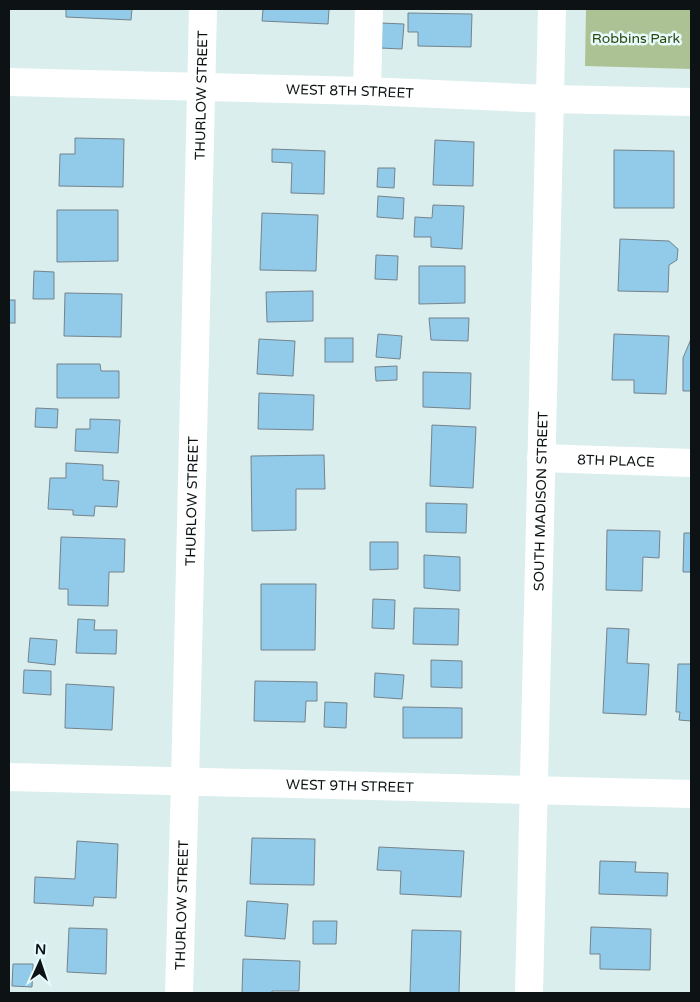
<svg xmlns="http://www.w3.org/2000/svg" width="700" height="1002" viewBox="0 0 700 1002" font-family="'Varela Round',sans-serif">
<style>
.green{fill:#adc294}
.building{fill:#92cae9;stroke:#75838b}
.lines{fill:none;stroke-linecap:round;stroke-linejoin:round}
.minor{stroke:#fff;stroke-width:28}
.labels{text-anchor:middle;stroke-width:5;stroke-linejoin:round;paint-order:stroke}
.park-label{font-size:14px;fill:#30450e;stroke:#e7fbfc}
.street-label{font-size:14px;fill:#0d1314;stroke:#e7fbfc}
</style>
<rect width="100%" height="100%" fill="#daeeee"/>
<path class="green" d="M586 9H691V69L585 66Z"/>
<g class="building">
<path d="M66 9H132L131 20 66 17Z"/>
<path d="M263 9H329L328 24 262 21Z"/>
<path d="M408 13 472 14 471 47 418 46V32H408Z"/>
<path d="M381 23 404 24 402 49 380 48Z"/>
<path d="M75 138 124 139 123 187 59 186 60 154H75Z"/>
<path d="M435 140 474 142 473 186 433 185Z"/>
<path d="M272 149 325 151 324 194 291 193 292 163 272 162Z"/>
<path d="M614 150 674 151V208H614Z"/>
<path d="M378 168H395L394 188 377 187Z"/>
<path d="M378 196 404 198 403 219 377 217Z"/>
<path d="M433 205 464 206 462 249 431 247V237H414L415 217 432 218Z"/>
<path d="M57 210H118V261L57 262Z"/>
<path d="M262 213 318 215 316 271 260 270Z"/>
<path d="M620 239 669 241 678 249 677 260 669 265 668 292 618 291Z"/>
<path d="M376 255 398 256 397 280 375 279Z"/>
<path d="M419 266H465V303L419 304Z"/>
<path d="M34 271 54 272V299H33Z"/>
<path d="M313 291V321L267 322 266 292Z"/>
<path d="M65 293 122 294 121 337 64 336Z"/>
<rect x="9" y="300" width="6" height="23"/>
<path d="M429 318H469L468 341 431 340Z"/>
<path d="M378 334 402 336 400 359 376 357Z"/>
<path d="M614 334 669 336 666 394 634 393V380H612Z"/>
<rect x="325" y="338" width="28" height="24"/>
<path d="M259 339 295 341 293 376 257 374Z"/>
<path d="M691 339V391H683V358Z"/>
<path d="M57 364H100L101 371H119V398H57Z"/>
<path d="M397 366V380L376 381 375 367Z"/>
<path d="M423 372 471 373 470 409 423 407Z"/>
<path d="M259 393 314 395 313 430 258 429Z"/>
<path d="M36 408 58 409 57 428 35 427Z"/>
<path d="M90 419 120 420 118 453 75 451 76 429H90Z"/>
<path d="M432 425 476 427 473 488 430 486Z"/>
<path d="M324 455 325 489H296V530L252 531 251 456Z"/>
<path d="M66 463 103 465V480L119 481 117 507 95 506 94 516 73 515V510L48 509 50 478H66Z"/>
<path d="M426 503 467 504 466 533 426 532Z"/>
<path d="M607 530 660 531 659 558 643 557 642 591 606 590Z"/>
<path d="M684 533H691V572H683Z"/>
<path d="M61 537 125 539 124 572H109L108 606 68 605V589H59Z"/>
<path d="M370 542H398V569L370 570Z"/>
<path d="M424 555 460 557V591L424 588Z"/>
<path d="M261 584H316L315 650H261Z"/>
<path d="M373 599 395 600 394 629 372 628Z"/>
<path d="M414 608 459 609 458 645 413 644Z"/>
<path d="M78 619 95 620 94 630H117L116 654 76 653Z"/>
<path d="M607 628 629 629 627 663 649 664 646 715 603 713Z"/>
<path d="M30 638 57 640 55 665 28 662Z"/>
<path d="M431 660 462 661V688L431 687Z"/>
<path d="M678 664H691V721L679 720 680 712H676Z"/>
<path d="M24 670 51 671V695L23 693Z"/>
<path d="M375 673 404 675 402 699 374 697Z"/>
<path d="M255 681 317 682V701H306L305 722 254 721Z"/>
<path d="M66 684 114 687 112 730 65 728Z"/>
<path d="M325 702 347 703 346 728 324 727Z"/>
<path d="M403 707 462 708V738H403Z"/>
<path d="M252 838 315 839 314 885 250 884Z"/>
<path d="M77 841 118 844 116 898 94 897 93 906 34 903 35 877 75 879Z"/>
<path d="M379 847 464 851 461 897 400 894 401 871 377 870Z"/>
<path d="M600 861 636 862 635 872 668 873 667 896 599 894Z"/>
<path d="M247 901 288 904 285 939 245 936Z"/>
<path d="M313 921H337L336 944H313Z"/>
<path d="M591 927 651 929 650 970 600 969V954H590Z"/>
<path d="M69 928 107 929 106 974 67 972Z"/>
<path d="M412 930 461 931 459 993H410Z"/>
<path d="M243 959 300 961 299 991H272V993H242Z"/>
<path d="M13 964H33L32 987 12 986Z"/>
</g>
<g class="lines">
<g class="minor">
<path id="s1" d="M9 82 367 91 550 99 691 102"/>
<path d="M367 91 369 9"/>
<path id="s2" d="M541 458 691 463"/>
<path id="s3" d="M9 777 691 794"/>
<path id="s4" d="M179 993 185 781 203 9"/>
<path id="s5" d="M529 993 552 9"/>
</g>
</g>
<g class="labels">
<g class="park-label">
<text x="636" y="43">Robbins Park</text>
</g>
<g class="street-label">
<text dy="5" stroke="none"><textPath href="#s1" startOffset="341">WEST 8TH STREET</textPath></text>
<text dy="5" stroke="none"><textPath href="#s4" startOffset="898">THURLOW STREET</textPath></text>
<text dy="5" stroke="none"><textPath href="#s2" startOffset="75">8TH PLACE</textPath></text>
<text dy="5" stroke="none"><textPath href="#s4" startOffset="492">THURLOW STREET</textPath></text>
<text dy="5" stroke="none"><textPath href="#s5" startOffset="492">SOUTH MADISON STREET</textPath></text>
<text dy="5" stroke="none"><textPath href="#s3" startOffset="341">WEST 9TH STREET</textPath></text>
<text dy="5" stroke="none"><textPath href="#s4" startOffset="88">THURLOW STREET</textPath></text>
</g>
</g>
<rect width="700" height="1002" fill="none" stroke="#0d1314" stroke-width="20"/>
<g transform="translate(40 962) rotate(3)" stroke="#e7fbfc" stroke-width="4" paint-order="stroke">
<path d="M0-4L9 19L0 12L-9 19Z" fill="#0d1314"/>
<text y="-8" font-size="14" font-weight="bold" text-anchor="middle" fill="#0d1314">N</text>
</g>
</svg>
